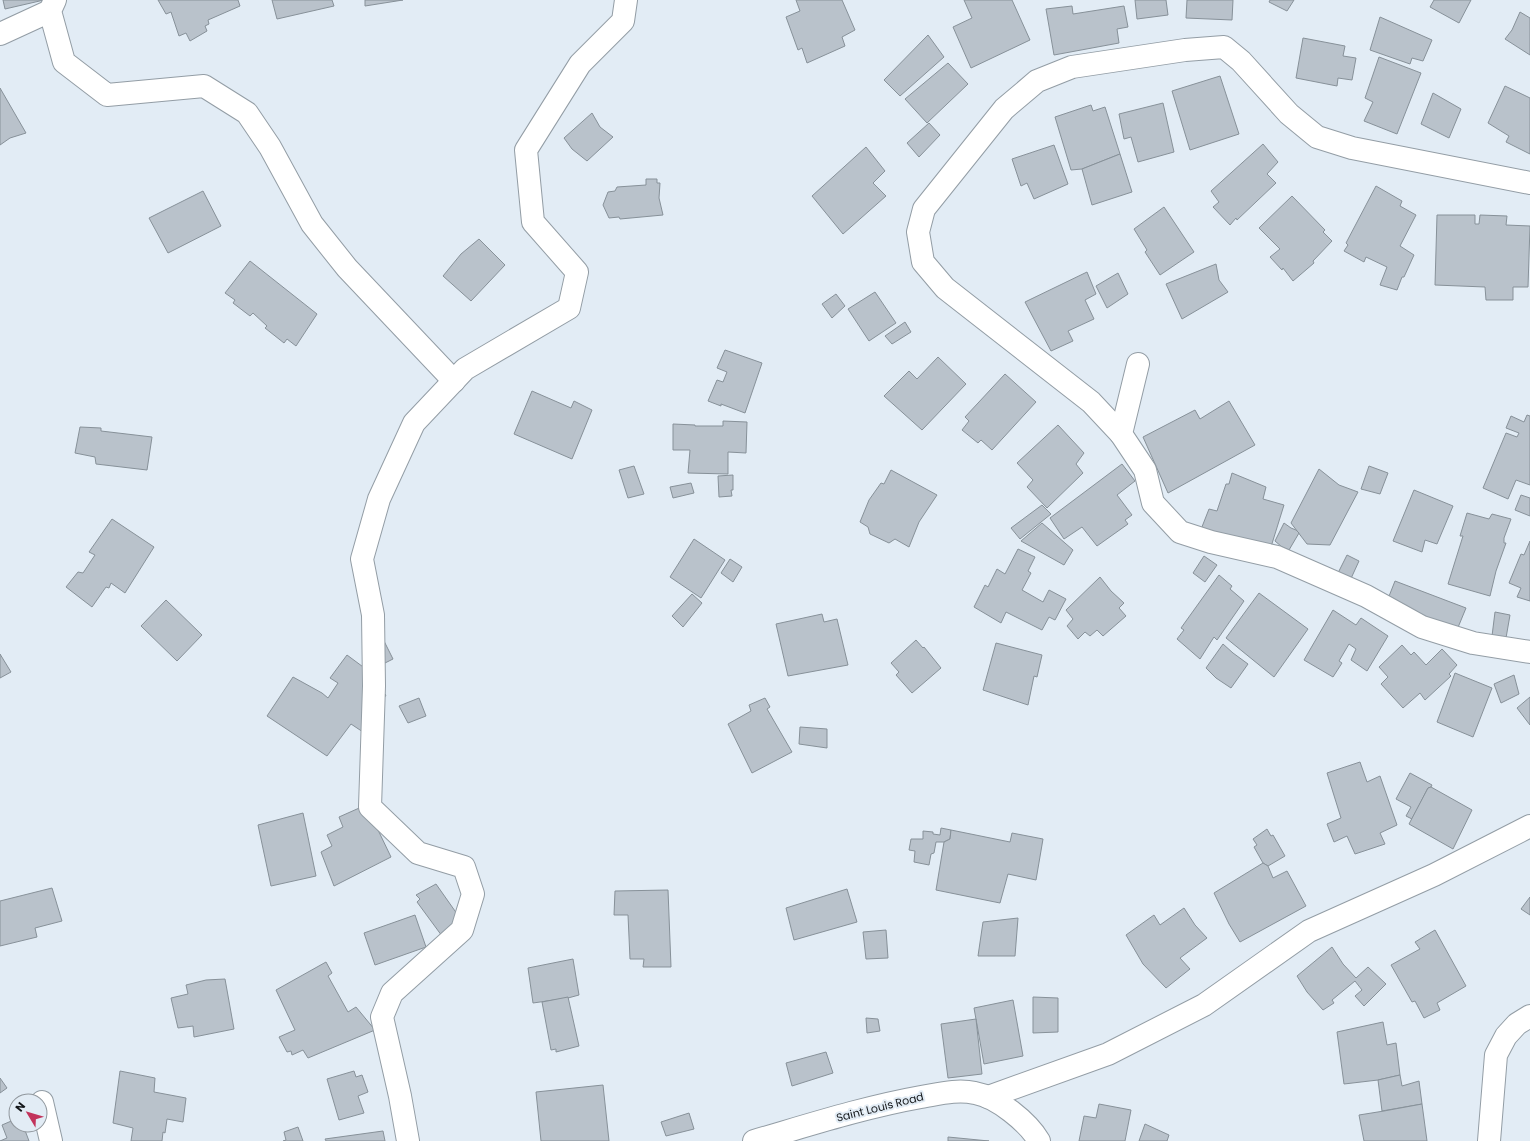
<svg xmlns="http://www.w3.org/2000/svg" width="1530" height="1141" viewBox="0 0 1530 1141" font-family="Poppins,sans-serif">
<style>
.building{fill:#b9c2cb;stroke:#879199}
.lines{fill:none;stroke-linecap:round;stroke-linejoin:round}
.street-casing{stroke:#939da5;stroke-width:24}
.primary-casing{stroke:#939da5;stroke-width:24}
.street{stroke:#fff;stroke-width:22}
.primary{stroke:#fff;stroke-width:22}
.labels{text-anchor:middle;stroke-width:4;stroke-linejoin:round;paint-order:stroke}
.street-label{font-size:11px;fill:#14171a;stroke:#e2ecf5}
</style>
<rect width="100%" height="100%" fill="#e2ecf5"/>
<g class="building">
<path d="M3 0H44L5 9Z"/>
<path d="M158 0H238L240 6 208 20 209 24 205 26 207 31 190 41 186 33 179 36 171 12 166 14Z"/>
<path d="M272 0H332L334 6 277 19Z"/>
<path d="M365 0H403L365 6Z"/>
<path d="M796 0H842L855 30 842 37 845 46 807 63 802 48 798 50 786 17 800 11Z"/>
<path d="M964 0H1012L1030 40 971 68 953 27 972 18Z"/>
<path d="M1135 0H1166L1168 15 1137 19Z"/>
<path d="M1187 0H1233L1232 20 1186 18Z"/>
<path d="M1270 0H1294L1287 11 1269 2Z"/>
<path d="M1434 0H1471L1459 23 1430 7Z"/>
<path d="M1072 6 1073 14 1124 6 1128 27 1117 29 1119 43 1054 55 1046 9Z"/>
<path d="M1520 12 1530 18V55L1505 39 1512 30Z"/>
<path d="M1380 17 1432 40 1423 61 1412 58 1410 64 1370 50Z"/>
<path d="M928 35 944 57 900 96 884 80Z"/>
<path d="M1303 38 1345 46 1343 56 1356 58 1352 80 1338 78 1337 86 1296 78Z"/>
<path d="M1379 57 1421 73 1397 134 1364 121 1373 102 1365 98Z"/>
<path d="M948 63 968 84 927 123 905 99Z"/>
<path d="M1220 76 1239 134 1190 150 1172 91Z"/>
<path d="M1505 86 1530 98V154L1506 142 1509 136 1488 123Z"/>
<path d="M0 88 26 133 10 138 0 145Z"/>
<path d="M1433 93 1461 109 1449 138 1421 124Z"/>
<path d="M1163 103 1174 152 1138 162 1131 137 1124 139 1119 114Z"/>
<path d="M1091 105 1093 111 1105 107 1120 154 1082 169 1071 170 1055 117Z"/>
<path d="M592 113 600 127 613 137 587 161 572 149 564 138Z"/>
<path d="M929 123 940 135 919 157 907 143Z"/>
<path d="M1263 144 1278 162 1267 174 1276 183 1237 220 1236 218 1230 225 1213 207 1219 202 1211 191Z"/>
<path d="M1054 145 1068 184 1034 199 1027 183 1021 186 1012 159Z"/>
<path d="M866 147 885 171 873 183 886 196 843 234 812 196Z"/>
<path d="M1120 154 1132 192 1092 205 1082 169Z"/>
<path d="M646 179H657V183H660L659 198 663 215 620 219 619 217 609 218 603 205 608 192 615 191 617 187 646 185Z"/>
<path d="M1376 186 1402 201 1400 206 1416 215 1400 246 1414 255 1404 277H1402L1397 290 1380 285 1387 267 1366 257 1364 262 1344 251 1348 245 1346 243Z"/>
<path d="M203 191 221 226 168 253 149 218Z"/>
<path d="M1292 196 1325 230 1323 232 1332 241 1313 261 1314 263 1293 281 1283 268 1282 270 1270 257 1280 249 1259 228Z"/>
<path d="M1164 207 1194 252 1160 275 1145 252 1147 250 1134 229Z"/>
<path d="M1437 215H1475V224H1479L1480 215 1507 216 1506 225 1530 226 1528 287H1513V300H1486L1485 287 1435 285Z"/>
<path d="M479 239 505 265 471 301 443 276 461 254Z"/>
<path d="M250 261 317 314 296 346 287 339 284 343 265 328 267 326 253 313 250 316 233 303 235 300 225 293Z"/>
<path d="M1216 264 1219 280 1228 292 1182 319 1166 284Z"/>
<path d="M1087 272 1096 294 1085 300 1094 319 1068 331 1073 341 1051 351 1025 302Z"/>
<path d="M1118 273 1128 294 1107 308 1096 286Z"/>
<path d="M875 292 896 323 869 341 848 309Z"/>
<path d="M836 294 845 306 832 318 822 304Z"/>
<path d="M905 322 911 332 892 344 885 336Z"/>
<path d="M725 350 762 363 745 413 721 404V406L708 401 717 380 723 382 727 372 717 368Z"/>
<path d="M938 357 966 384 922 430 884 396 909 371 917 379Z"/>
<path d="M1005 374 1036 402 992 450 981 440 978 443 962 430 969 421 965 417Z"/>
<path d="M532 391 571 408 574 401 592 410 572 459 514 434Z"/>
<path d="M1229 401 1255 445 1168 493 1143 437 1195 410 1200 419Z"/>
<path d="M1527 415 1530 416V485L1516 480 1508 499 1483 488 1506 433 1517 437 1519 433 1506 428 1511 416 1524 422Z"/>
<path d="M723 421 747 422 746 453 728 452V474L688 473 690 450H673V424L695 425V426H723Z"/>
<path d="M1058 425 1084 453 1076 464 1083 473 1047 508 1027 487 1033 480 1017 463Z"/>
<path d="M80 427 101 428V431L152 437 147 470 96 464 95 457 75 453Z"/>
<path d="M1122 464 1135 481 1117 495 1132 515 1125 520 1128 524 1097 546 1082 527 1064 539 1050 518Z"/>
<path d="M634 466 644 494 628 498 619 470Z"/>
<path d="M1369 466 1388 473 1380 494 1361 489Z"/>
<path d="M1319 469 1339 485 1358 492 1330 545 1307 544 1291 523Z"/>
<path d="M891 470 937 495 919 522 909 547 895 539 889 543 870 534 868 527 860 522 869 500 881 483 884 484Z"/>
<path d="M1232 473 1266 487 1263 499 1284 505 1270 550 1198 537 1209 509 1217 511 1226 484H1229Z"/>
<path d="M733 475V490H731L732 496 719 497 718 476Z"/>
<path d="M691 483 694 493 673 498 670 487Z"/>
<path d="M1414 490 1453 506 1437 544 1425 540 1422 552 1393 541Z"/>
<path d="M1521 495 1530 498V516L1515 510Z"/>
<path d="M1042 505 1051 514 1020 539 1011 528Z"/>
<path d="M1467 513 1489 519 1492 514 1511 519 1504 538V543H1506L1496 571 1490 596 1448 584 1463 536H1460Z"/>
<path d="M112 519 154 547 125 593 111 583 109 588 106 587 92 607 66 587 78 572 83 573 95 555 89 552Z"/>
<path d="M1042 523 1073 550 1064 565 1021 541Z"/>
<path d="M1284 523 1291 528 1296 530 1299 533 1289 550 1282 547 1275 541Z"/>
<path d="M694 539 725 560 701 598 670 577Z"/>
<path d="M1530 541V601L1517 597 1521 588 1509 583 1521 554 1524 555Z"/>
<path d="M1018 549 1035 557 1028 571 1031 573 1022 590 1043 602 1049 590 1066 599 1055 620 1049 617 1042 630 1006 612 1001 623 974 607 985 585 988 587 997 569 1005 574Z"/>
<path d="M1347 555 1359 561 1348 585 1335 579Z"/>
<path d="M1204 556 1217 565 1205 582 1193 573Z"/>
<path d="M730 559 742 567 733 582 721 573Z"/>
<path d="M1219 575 1232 586 1230 589 1244 601 1217 640 1214 637 1200 659 1177 639 1184 630 1181 628Z"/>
<path d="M1100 577 1111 591 1124 603 1119 608 1126 616 1103 636 1097 630 1090 636 1085 632 1078 639 1067 626 1073 619 1066 610Z"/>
<path d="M1395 581 1466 608 1452 642 1382 614Z"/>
<path d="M1259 593 1308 629 1274 677 1226 638Z"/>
<path d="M692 594 702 603 683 627 672 616Z"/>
<path d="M166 600 202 635 177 661 141 626Z"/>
<path d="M1333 610 1356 625 1361 618 1388 636 1367 671 1351 660 1356 649 1349 644 1339 661 1342 663 1333 677 1304 660Z"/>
<path d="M1495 612 1510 615 1506 638 1492 636Z"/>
<path d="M822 614 824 622 837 619 848 665 788 676 776 624Z"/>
<path d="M916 640 923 648 924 647 941 668 912 693 896 675 899 672 891 663Z"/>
<path d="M384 641 393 659 377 667Z"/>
<path d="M996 643 1042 655 1037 677 1034 676 1028 705 983 690Z"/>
<path d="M1223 644 1233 653 1248 664 1231 688 1216 678 1206 668Z"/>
<path d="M1402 645 1411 655 1414 652 1426 665 1442 649 1457 665 1449 674 1451 676 1425 700 1420 693 1403 708 1381 684 1388 677 1379 667Z"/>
<path d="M0 654 11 672 0 678Z"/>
<path d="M347 655 378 678 374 686 386 695 363 732 351 724 327 756 267 716 293 677 322 693 328 698 338 683 330 678Z"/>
<path d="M1455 673 1492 688 1473 737 1437 722Z"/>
<path d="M1514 675 1519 694 1501 703 1494 684Z"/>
<path d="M1530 697V725L1517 708Z"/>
<path d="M419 698 426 716 408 723 399 706Z"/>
<path d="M765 698 770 707 767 709 792 752 752 773 728 724 751 711 749 705Z"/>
<path d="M800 727 827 729V748L799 744Z"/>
<path d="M1360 762 1367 782 1380 776 1397 825 1380 833 1385 844 1355 854 1347 836 1334 842 1327 824 1341 818 1327 773Z"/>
<path d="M1410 773 1432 785 1431 787 1428 788 1412 819 1406 816 1411 807 1396 799Z"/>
<path d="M1431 787 1472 810 1453 849 1409 824 1428 788Z"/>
<path d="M366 805 391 857 334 886 321 852 332 846 327 835 343 827 339 817Z"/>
<path d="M303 813 316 876 271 886 258 825Z"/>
<path d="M941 828 951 830 950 839 944 842H936L934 853 931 854 929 865 914 862 915 851 909 850 911 839H923V831L933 832V834L940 835Z"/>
<path d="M1267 829 1271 836 1273 835 1285 856 1268 866 1263 863 1254 847 1257 845 1253 839Z"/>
<path d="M951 830 1010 842 1012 833 1043 839 1036 880 1008 874 1000 903 936 890 944 842 950 839Z"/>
<path d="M1263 863 1268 866 1273 878 1287 871 1306 906 1240 942 1229 924 1214 893Z"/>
<path d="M436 884 467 928 442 936 417 902 420 899 416 895Z"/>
<path d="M52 888 62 921 35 928 37 937 0 946V901Z"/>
<path d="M847 889 857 922 794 940 786 908Z"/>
<path d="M668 890 671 967H643L644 959H630L628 915H614L615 891Z"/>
<path d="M1530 897V915L1521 909Z"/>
<path d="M1184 908 1195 925 1207 938 1180 958 1190 969 1166 988 1143 964 1126 935 1154 915 1160 925Z"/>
<path d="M415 915 426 947 375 965 364 933Z"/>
<path d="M1018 918 1015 956H978L983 922Z"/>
<path d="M886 930 888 958 866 959 863 932Z"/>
<path d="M1435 930 1466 986 1437 1003 1440 1010 1424 1018 1415 1001 1412 1002 1391 965 1420 949 1415 942Z"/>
<path d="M1332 947 1343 964 1356 978 1368 967 1386 984 1364 1006 1355 996 1362 990 1355 981 1332 1000 1334 1003 1323 1010 1307 992 1297 976Z"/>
<path d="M573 959 579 995 568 998 533 1003 528 968Z"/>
<path d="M326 962 332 973 328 976 348 1012 356 1007 375 1030 308 1058 303 1050 292 1055 291 1051 287 1052 279 1037 295 1030 276 990Z"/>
<path d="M225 979 234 1029 194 1037 193 1026 178 1028 171 998 188 994 186 985 206 980Z"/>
<path d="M568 997 579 1046 556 1052V1049L551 1050 542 1002Z"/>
<path d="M1033 997 1058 998V1032L1033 1033Z"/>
<path d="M1013 1000 1023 1056 984 1064 974 1008Z"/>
<path d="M866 1018 878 1019 880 1031 867 1033Z"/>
<path d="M976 1019 982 1074 948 1078 941 1024Z"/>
<path d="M1383 1022 1387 1045 1396 1043 1400 1075 1378 1080 1344 1084 1337 1032Z"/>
<path d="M826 1052 833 1073 792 1086 786 1063Z"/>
<path d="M120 1071 155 1078 154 1092 186 1098 183 1122 167 1119 165 1133 163 1132 162 1141H131L133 1128 113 1123Z"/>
<path d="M354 1071 356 1077 362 1075 368 1092 358 1096 364 1113 339 1120 327 1079Z"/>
<path d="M1400 1075 1402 1086 1419 1081 1422 1104 1382 1111 1378 1080Z"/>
<path d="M0 1078 7 1088 0 1093Z"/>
<path d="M603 1085 609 1141H541L536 1092Z"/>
<path d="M1099 1104 1131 1110 1125 1141H1079L1084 1116 1096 1118Z"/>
<path d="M1422 1104 1427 1141H1364L1359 1115 1384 1111Z"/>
<path d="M689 1113 694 1129 666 1136 661 1122Z"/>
<path d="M16 1119V1125H23L29 1141H0L7 1138 2 1125Z"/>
<path d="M1145 1124 1169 1135 1167 1141H1139Z"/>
<path d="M298 1127 303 1141H283L286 1140 284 1132Z"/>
<path d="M383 1131 385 1141H326L325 1139Z"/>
<path d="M948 1137 989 1141H948Z"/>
</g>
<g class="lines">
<defs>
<g id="street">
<path d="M55 0 50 11 64 62 107 95 204 86 247 113 270 147 312 224 347 268 454 381"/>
<path d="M0 34 50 11"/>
<path d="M1138 364 1121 434 1145 470 1153 503 1180 532 1211 542 1277 557 1366 596 1422 627 1473 643 1530 652"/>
<path d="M1121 434 1091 402 945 288 923 262 918 232 924 209 1004 109 1037 81 1072 67 1185 50 1224 47 1241 61 1289 114 1317 137 1352 148 1530 183"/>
<path d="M988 1097 1108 1054 1204 1005 1309 931 1434 875 1530 826"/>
<path d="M42 1102 51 1141"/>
<path d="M408 1141 400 1096 382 1017 392 993 462 930 473 894 464 867 418 853 370 807 374 686 373 615 362 559 379 499 414 423 465 369 569 308 577 272 533 222 526 150 580 64 623 21 626 0"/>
</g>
<g id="primary">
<path d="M754 1141C809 1125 865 1107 921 1097 939 1094 957 1089 975 1093 997 1097 1028 1122 1039 1141"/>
<path d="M1489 1141 1496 1055 1506 1036 1517 1024 1530 1016"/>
</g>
</defs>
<use href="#street" class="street-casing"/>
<use href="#primary" class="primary-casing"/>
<use href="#street" class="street"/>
<use href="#primary" class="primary"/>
</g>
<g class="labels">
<g class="street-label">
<text transform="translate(880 1107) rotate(-14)" y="4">Saint Louis Road</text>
</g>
</g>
<g transform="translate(28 1113) rotate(308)"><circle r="19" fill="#e2ecf5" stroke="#90979d"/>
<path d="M0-3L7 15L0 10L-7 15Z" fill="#c2335b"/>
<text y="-6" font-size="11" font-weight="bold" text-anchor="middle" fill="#14171a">N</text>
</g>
</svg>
